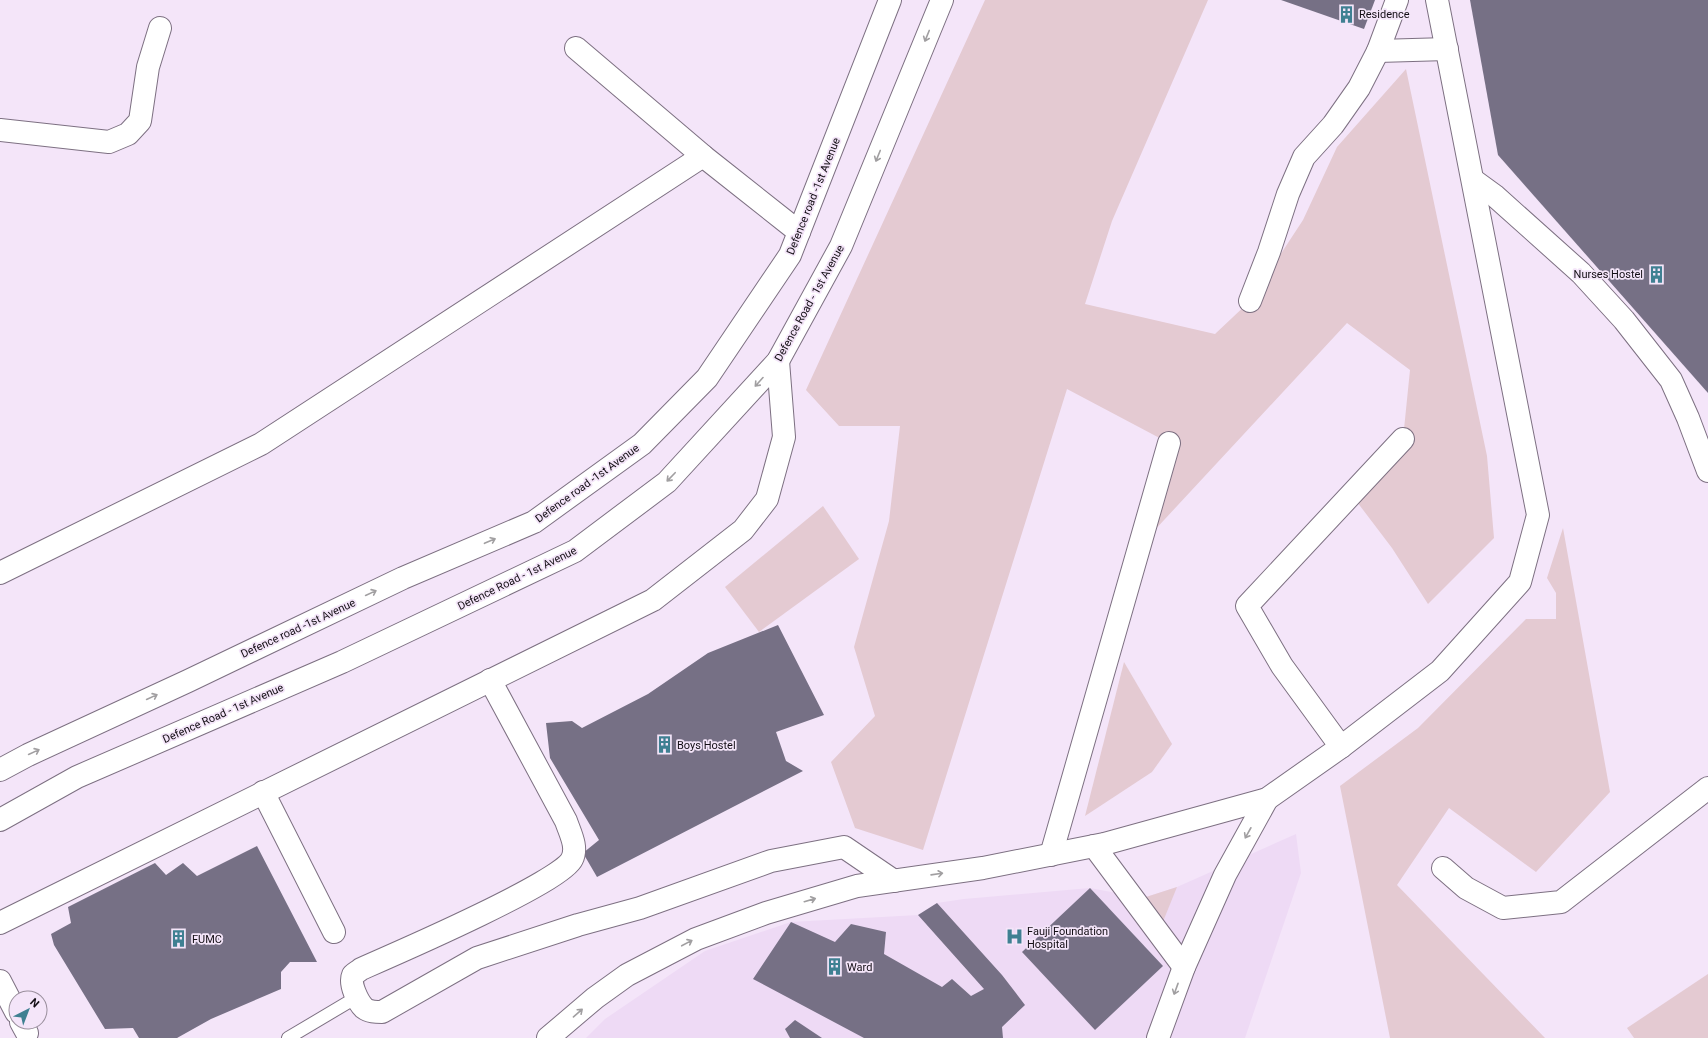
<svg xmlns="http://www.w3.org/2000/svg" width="1708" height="1038" viewBox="0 0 1708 1038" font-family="Roboto,sans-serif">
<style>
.built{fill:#eedaf5}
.green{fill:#e4cad2}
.building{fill:#767085}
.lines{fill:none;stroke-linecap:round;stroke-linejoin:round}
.service-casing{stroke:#7d7082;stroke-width:14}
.minor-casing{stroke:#7d7082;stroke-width:24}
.primary-casing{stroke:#7d7082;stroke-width:24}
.service{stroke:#fff;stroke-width:12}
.minor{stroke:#fff;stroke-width:22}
.primary{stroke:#fff;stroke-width:22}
.oneway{stroke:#a19fa1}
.labels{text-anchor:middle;stroke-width:3.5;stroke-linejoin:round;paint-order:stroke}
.poi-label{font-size:11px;fill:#130e14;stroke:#f4e5f9;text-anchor:start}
.street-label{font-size:11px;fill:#130e14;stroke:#f4e5f9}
</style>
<rect width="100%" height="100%" fill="#f4e5f9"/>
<path class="built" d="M1296 834 1301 873 1245 1038H586L605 1019 705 951 791 922 918 915 937 903 964 899 1090 888 1143 898 1177 887Z"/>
<g class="green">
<path d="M985 0H1208L1112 221 1085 304 1215 334 1250 301 1303 220 1337 147 1406 69 1487 456 1494 538 1428 604 1392 548 1351 494 1403 439 1410 370 1347 323 1139 547 1169 443 1067 389 923 850 855 828 831 762 875 716 854 647 889 521 900 426H839L806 390Z"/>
<path d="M823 506 859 559 759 632 725 587Z"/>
<path d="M1563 528 1610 792 1536 872 1449 808 1397 885 1545 1038H1390L1340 786 1418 728 1526 619H1556V593L1547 578Z"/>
<path d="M1124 662 1172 744 1152 772 1085 816Z"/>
<path d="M1177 887 1162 924 1143 898Z"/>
<path d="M1708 974V1038H1634L1627 1028Z"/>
</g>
<g class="building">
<path d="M1281 0H1375L1364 29Z"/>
<path d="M1470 0H1708V393L1498 155Z"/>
<path d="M778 625 824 715 776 732 786 761 803 771 597 877 583 853 599 840 550 758 546 723 572 721 582 728 648 694 708 653Z"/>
<path d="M257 846 317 962H290L281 972V989L211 1019 177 1038H139L133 1028 105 1029 54 945 51 934 71 923 68 907 155 863 166 875 183 863 197 876Z"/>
<path d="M1090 888 1163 966 1095 1030 1022 952Z"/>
<path d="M937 903 1002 975 1025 1005 1002 1027 1003 1038H864L753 979 791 922 835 942 851 924 886 932 884 954 942 987 952 979 971 996 984 989 918 915Z"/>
<path d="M795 1020 822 1038H790L785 1029Z"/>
</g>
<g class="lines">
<defs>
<path id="service" d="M288 1038 357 997"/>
<g id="minor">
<path d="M576 48 703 156 799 232"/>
<path d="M1378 51 1447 49"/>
<path d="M0 130 109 142 128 134 140 121 148 67 160 28"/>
<path d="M1473 180 1495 196 1581 273 1624 320 1671 380 1688 418 1708 471"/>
<path d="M1250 301 1269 252 1288 194 1304 157 1333 125 1359 88 1378 51 1397 0"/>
<path d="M0 573 261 444 703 156"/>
<path d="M490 680 566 821C570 833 578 847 572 859 562 882 393 955 361 969 359 971 355 973 353 975 349 984 358 1002 364 1008 369 1012 376 1012 382 1012L477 958 578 925 640 908 771 861 844 847 894 881"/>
<path d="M1341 747 1282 666 1247 606 1403 439"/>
<path d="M263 792 334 932"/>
<path d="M1094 846 1184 967"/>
<path d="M1051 855 1169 443"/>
<path d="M1443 868 1466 888 1503 908 1561 902 1708 788"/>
<path d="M0 923 653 600 743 530 767 499 784 437 778 361"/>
<path d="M0 981 16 1012"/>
<path d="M21 1022 27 1033"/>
<path d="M548 1038 595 998 627 975 696 939 766 913 857 886 983 868 1104 844 1267 799 1341 747 1440 671 1520 582 1538 515 1437 0"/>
<path d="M1158 1038 1184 967 1225 875 1267 799"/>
</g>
<g id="primary">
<path d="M0 770 28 755 188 681 403 578 534 522 642 444 707 378 790 255 890 0"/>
<path d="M0 820 77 777 342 662 575 551 667 482 778 361 841 246 942 0"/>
</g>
</defs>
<use href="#service" class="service-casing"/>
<use href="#minor" class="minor-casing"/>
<use href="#primary" class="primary-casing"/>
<use href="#service" class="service"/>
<use href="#minor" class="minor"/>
<use href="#primary" class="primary"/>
</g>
<defs><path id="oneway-shaft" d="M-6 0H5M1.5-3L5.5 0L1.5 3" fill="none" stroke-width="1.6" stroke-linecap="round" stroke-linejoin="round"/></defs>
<g class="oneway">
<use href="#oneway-shaft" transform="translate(927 36) rotate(112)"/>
<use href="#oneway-shaft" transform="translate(878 156) rotate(112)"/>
<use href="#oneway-shaft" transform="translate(759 382) rotate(132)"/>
<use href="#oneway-shaft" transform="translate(671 477) rotate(134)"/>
<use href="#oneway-shaft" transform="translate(490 541) rotate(-23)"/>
<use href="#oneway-shaft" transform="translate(371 593) rotate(-25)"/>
<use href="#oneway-shaft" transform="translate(152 697) rotate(-25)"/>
<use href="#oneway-shaft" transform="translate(34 752) rotate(-25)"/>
<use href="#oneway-shaft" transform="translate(1248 833) rotate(119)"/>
<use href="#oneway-shaft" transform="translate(937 874) rotate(-8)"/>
<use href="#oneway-shaft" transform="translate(810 900) rotate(-16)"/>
<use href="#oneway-shaft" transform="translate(687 943) rotate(-28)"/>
<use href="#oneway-shaft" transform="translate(1176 989) rotate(110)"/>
<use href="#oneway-shaft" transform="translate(578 1013) rotate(-41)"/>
</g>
<defs>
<symbol id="building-bare" viewBox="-9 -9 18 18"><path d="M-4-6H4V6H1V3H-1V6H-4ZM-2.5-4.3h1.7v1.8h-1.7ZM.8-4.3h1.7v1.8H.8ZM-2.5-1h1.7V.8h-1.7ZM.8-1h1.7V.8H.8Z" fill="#3f8092" stroke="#f4e5f9" stroke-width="2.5" paint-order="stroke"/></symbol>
<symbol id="hospital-bare" viewBox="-9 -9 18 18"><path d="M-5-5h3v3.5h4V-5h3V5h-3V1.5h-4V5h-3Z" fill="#3f8092" stroke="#f4e5f9" stroke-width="2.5" paint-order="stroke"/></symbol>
</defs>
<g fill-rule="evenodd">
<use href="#building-bare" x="1334" y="2" width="25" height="25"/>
<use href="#building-bare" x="1644" y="262" width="25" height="25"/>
<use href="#building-bare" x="652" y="732" width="25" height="25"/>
<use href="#hospital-bare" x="1002" y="924" width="25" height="25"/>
<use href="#building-bare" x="166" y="926" width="25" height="25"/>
<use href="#building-bare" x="822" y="954" width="25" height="25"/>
</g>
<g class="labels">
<g class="poi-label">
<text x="1359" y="18">Residence</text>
<text x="1643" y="278" text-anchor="end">Nurses Hostel</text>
<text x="677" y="749">Boys Hostel</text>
<text x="1027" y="935">Fauji Foundation<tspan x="1027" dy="13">Hospital</tspan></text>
<text x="192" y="943">FUMC</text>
<text x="847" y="971">Ward</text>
</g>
<g class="street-label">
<text transform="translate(813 196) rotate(-68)" y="4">Defence road -1st Avenue</text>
<text transform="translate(809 303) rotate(-61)" y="4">Defence Road - 1st Avenue</text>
<text transform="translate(587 483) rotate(-36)" y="4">Defence road -1st Avenue</text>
<text transform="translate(517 578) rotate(-26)" y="4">Defence Road - 1st Avenue</text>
<text transform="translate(298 628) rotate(-25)" y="4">Defence road -1st Avenue</text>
<text transform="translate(223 713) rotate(-24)" y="4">Defence Road - 1st Avenue</text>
</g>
</g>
<g transform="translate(28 1010) rotate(42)"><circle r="19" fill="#f4e5f9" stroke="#9a8f9d"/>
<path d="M0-3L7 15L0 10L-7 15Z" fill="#3f8092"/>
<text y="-6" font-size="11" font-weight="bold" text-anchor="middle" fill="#130e14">N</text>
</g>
</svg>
